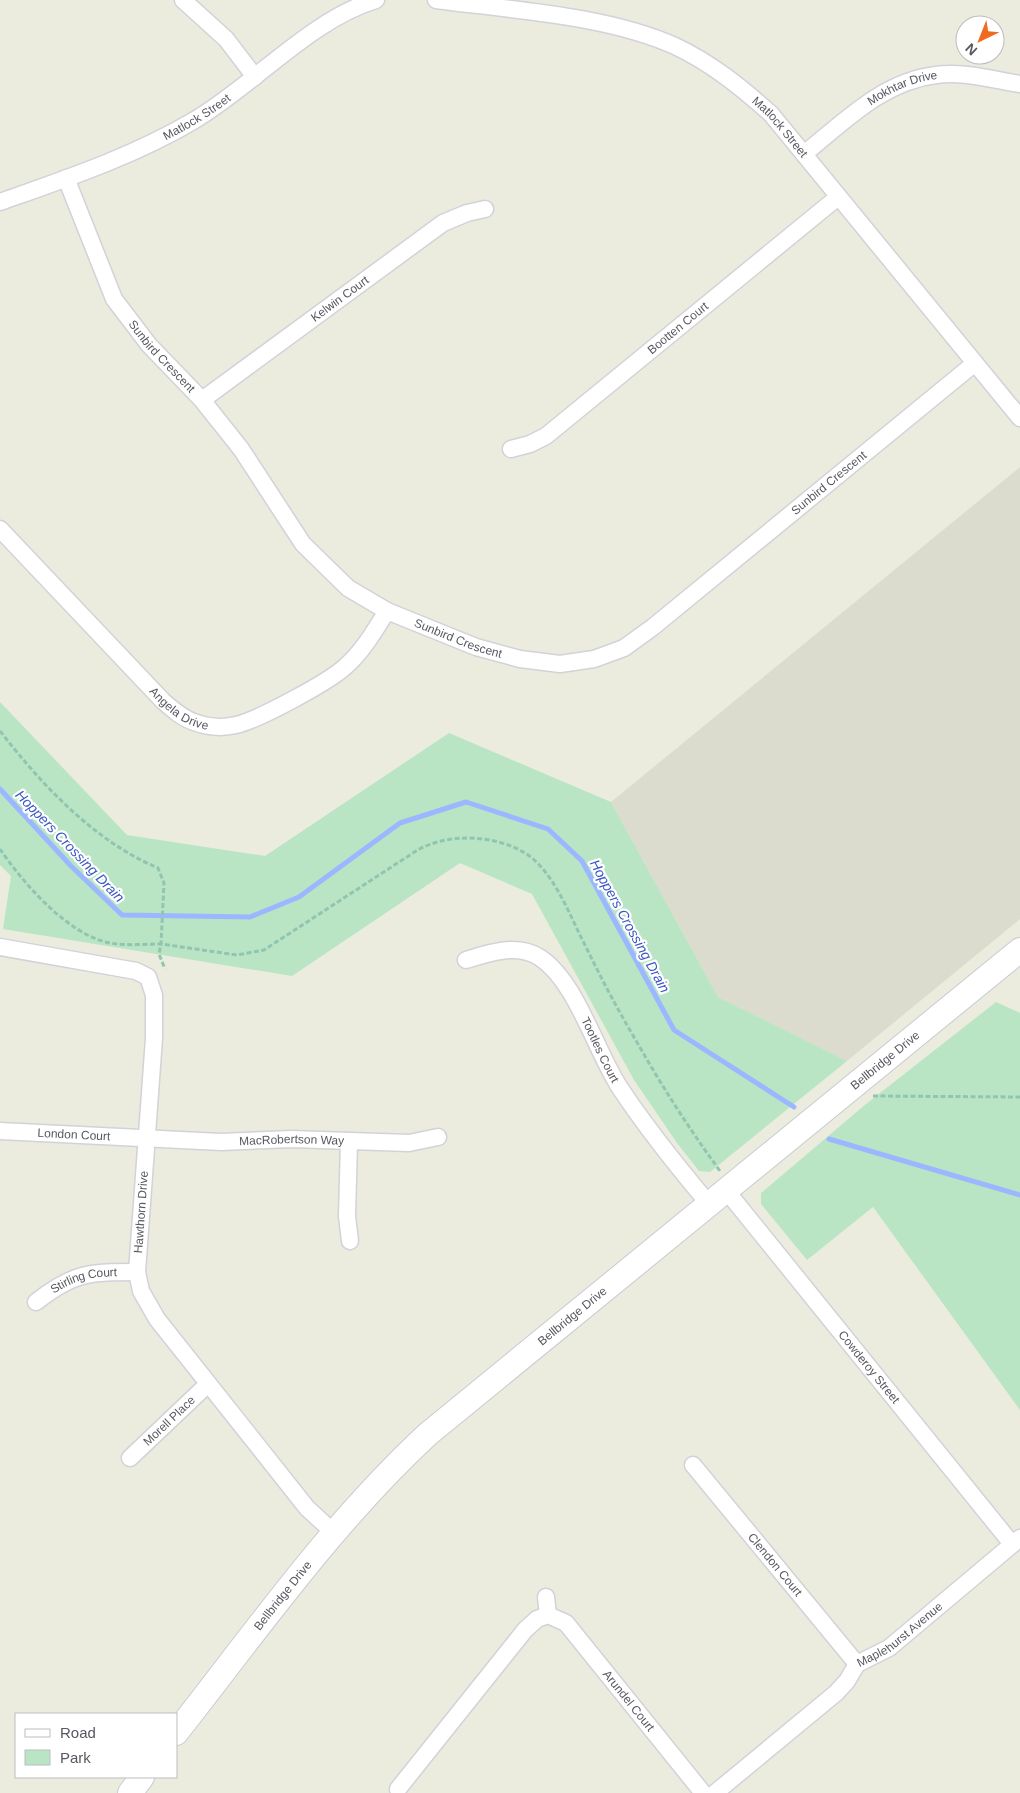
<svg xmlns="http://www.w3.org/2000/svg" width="1020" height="1793" viewBox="0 0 1020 1793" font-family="Helvetica,sans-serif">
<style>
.education{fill:#dbdccd}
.green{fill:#b9e5c5}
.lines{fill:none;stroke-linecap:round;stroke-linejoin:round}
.stream{stroke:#9bb7ff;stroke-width:5}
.street-casing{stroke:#d2d2d9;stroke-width:19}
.secondary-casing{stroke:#c9cad3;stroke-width:26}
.path{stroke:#91c5af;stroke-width:3;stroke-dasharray:5 2.5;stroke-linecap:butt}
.street{stroke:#fff;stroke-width:16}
.secondary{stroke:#fff;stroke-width:24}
.labels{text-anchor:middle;stroke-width:4.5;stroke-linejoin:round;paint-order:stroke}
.street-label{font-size:12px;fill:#575960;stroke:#fff}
.water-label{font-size:14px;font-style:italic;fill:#3a57c6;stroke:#fff}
</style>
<rect width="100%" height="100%" fill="#ebecde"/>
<path class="education" d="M1020 467V919L847 1061 718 997 611 802Z"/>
<g class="green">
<path d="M0 702 127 835 265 856 449 733 611 802 718 997 847 1061 710 1172 699 1171 677 1143 634 1080 532 894 460 863 292 976 3 929 11 876 0 865Z"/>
<path d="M996 1002 1020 1013V1410L873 1207 807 1260 761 1204V1193L866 1104Z"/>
</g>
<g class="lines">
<g class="stream">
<path d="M0 789 71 866 122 915 250 917 299 897 400 823 466 802 548 829 582 861 674 1030 794 1107"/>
<path d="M829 1139 1020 1195"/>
</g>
<defs>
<g id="street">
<path d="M183 0 226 39 255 77"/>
<path id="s1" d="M436 0C511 10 606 15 675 46 711 63 741 87 771 114L1020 418"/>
<path id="s2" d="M804 154C844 122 883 81 936 75 963 71 994 80 1020 84"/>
<path id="s3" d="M66 178 114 299 149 345 202 400 241 449 303 544 348 588 387 611 476 647 520 659 560 664 594 659 624 648 653 627 975 363"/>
<path id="s4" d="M0 202C65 179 134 156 193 121 253 86 311 19 376 0"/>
<path id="s5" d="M202 400 443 223 467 213 485 209"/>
<path id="s6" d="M511 449 530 444 546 436 838 197"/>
<path id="s7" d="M0 529 163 701C172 709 182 718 194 722 207 727 223 728 236 725 258 720 329 682 346 666 363 651 375 630 387 611"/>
<path d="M0 947 136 971 148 977 154 995V1038L137 1272 141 1291 157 1319 307 1508 333 1532"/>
<path id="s8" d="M466 960C488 953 517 943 539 957 576 980 596 1052 620 1088 647 1129 677 1166 708 1203"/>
<path id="s9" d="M0 1131 221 1142 292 1139 409 1143 438 1137"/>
<path d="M349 1142 347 1216 350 1241"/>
<path id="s10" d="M725 1189 1012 1544"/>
<path id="s11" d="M36 1302C74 1272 90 1272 137 1272"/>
<path id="s12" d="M130 1458 208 1384"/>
<path id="s13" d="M693 1465 857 1664"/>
<path d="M546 1597 548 1615"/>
<path id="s14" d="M398 1789 525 1630 537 1619 548 1615 566 1623 703 1793"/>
<path id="s15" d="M715 1793 836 1693 847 1681 857 1664 889 1648 1020 1538"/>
</g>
<g id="secondary">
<path id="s16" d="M176 1733C257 1630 332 1523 428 1434L1020 950"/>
<path d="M130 1793 142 1777"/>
</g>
</defs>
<use href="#street" class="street-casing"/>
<use href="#secondary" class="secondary-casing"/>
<g class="path">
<path d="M0 731C42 785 94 841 158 868L164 883 161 944 237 955 264 950 416 851C446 833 494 834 525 853 555 872 570 917 586 947 602 980 619 1012 638 1044 663 1088 690 1130 720 1171"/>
<path d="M0 849C23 883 68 935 110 943 126 946 145 944 161 944L159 954 165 969"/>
<path d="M873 1096 1020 1097"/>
</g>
<use href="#street" class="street"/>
<use href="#secondary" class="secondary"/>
</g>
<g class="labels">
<g class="street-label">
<text dy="4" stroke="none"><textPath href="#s2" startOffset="120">Mokhtar Drive</textPath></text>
<text dy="4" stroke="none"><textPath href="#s4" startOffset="215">Matlock Street</textPath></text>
<text dy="4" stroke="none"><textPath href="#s1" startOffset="378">Matlock Street</textPath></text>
<text dy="4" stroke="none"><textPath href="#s5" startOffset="171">Kelwin Court</textPath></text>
<text dy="4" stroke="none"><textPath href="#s6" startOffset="208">Bootten Court</textPath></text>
<text dy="4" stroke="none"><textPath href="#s3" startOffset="205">Sunbird Crescent</textPath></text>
<text dy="4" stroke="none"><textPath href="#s3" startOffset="1060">Sunbird Crescent</textPath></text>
<text dy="4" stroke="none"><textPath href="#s3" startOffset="625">Sunbird Crescent</textPath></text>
<text dy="4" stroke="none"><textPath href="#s7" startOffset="255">Angela Drive</textPath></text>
<text dy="4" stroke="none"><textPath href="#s8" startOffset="188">Tootles Court</textPath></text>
<text dy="4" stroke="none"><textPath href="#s16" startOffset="982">Bellbridge Drive</textPath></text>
<text dy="4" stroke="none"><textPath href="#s9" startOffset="74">London Court</textPath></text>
<text dy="4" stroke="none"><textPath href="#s9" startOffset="292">MacRobertson Way</textPath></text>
<text transform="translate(141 1212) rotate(-86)" y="4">Hawthorn Drive</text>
<text dy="4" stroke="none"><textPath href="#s11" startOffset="54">Stirling Court</textPath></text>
<text dy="4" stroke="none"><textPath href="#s16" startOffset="578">Bellbridge Drive</textPath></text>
<text dy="4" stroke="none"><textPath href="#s10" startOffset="229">Cowderoy Street</textPath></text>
<text dy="4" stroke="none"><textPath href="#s12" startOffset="54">Morell Place</textPath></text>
<text dy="4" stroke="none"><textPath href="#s13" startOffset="129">Clendon Court</textPath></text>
<text dy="4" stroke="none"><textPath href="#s16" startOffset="174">Bellbridge Drive</textPath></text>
<text dy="4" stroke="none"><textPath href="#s15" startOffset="245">Maplehurst Avenue</textPath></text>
<text dy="4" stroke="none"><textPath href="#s14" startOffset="351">Arundel Court</textPath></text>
</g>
<g class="water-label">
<text transform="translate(70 846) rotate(46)" y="5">Hoppers Crossing Drain</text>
<text transform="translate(630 926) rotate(61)" y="5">Hoppers Crossing Drain</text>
</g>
</g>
<rect x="15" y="1713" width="162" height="65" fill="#ffffff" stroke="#bcbdbf"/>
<rect x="25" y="1729" width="25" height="8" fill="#ffffff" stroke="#bcbdbf"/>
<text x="60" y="1738" font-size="15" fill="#575960">Road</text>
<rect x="25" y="1750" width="25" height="15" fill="#b9e5c5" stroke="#bcbdbf"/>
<text x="60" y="1763" font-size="15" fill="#575960">Park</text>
<g transform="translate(980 40) rotate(223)"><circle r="24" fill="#ffffff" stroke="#bcbdbf"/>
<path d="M0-4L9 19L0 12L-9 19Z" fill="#ef6b21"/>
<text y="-8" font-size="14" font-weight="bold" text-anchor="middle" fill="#575960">N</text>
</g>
</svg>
